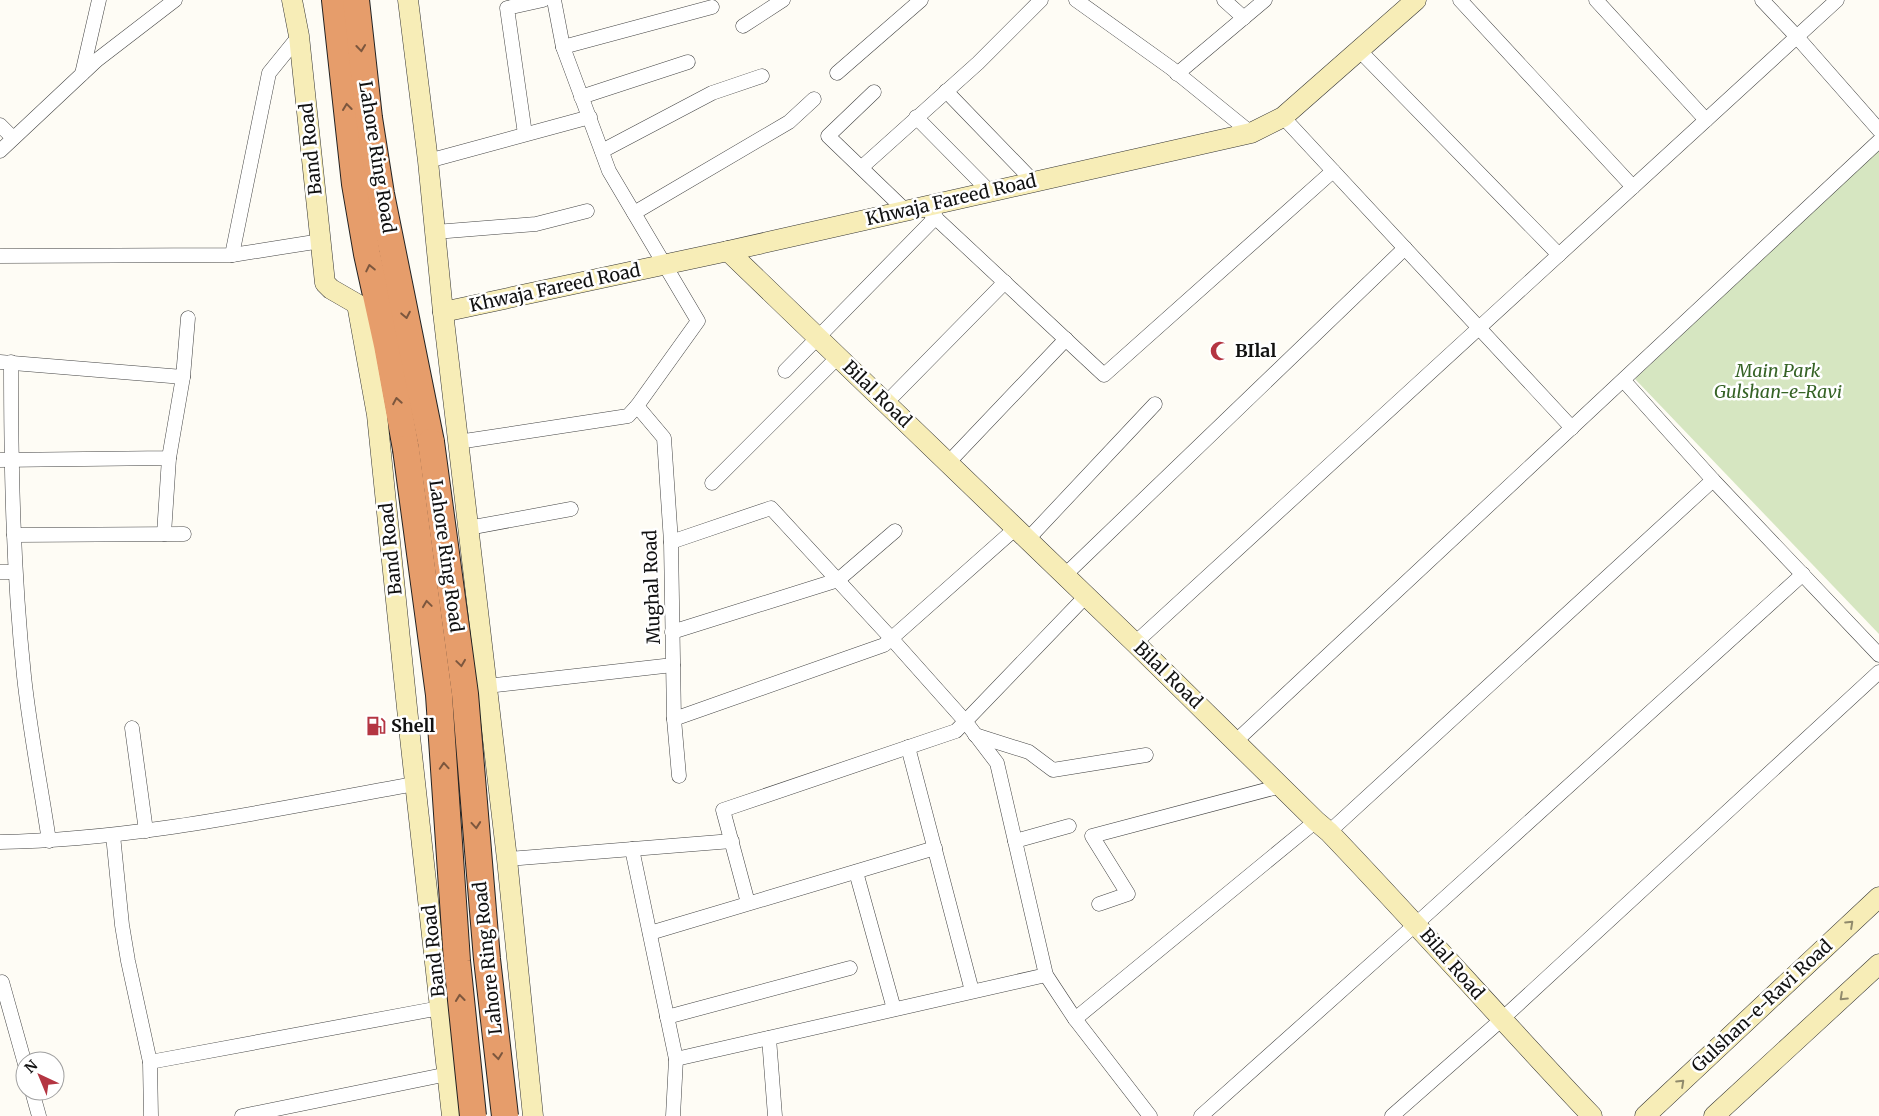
<svg xmlns="http://www.w3.org/2000/svg" width="1879" height="1116" viewBox="0 0 1879 1116" font-family="Merriweather,serif">
<style>
.green{fill:#d6e6c1}
.lines{fill:none;stroke-linecap:round;stroke-linejoin:round}
.street-casing{stroke:#444;stroke-width:15}
.secondary-casing{stroke:#333;stroke-width:21}
.highway-casing{stroke:#222;stroke-width:28}
.street{stroke:#fff;stroke-width:14}
.secondary{stroke:#f7edb7;stroke-width:20}
.highway{stroke:#e69d6b;stroke-width:26}
.highway-bridge-casing{stroke:#222;stroke-width:28;stroke-linecap:butt}
.highway-bridge{stroke:#e69d6b;stroke-width:26}
.oneway{stroke:#7c573e}
.oneway2{stroke:#908a6c}
.labels{text-anchor:middle;stroke-width:5;stroke-linejoin:round;paint-order:stroke}
.street-label{font-size:18px;fill:#111;stroke:#fff}
.poi-label{font-size:18px;font-weight:bold;fill:#111;stroke:#fff;text-anchor:start}
.park-label{font-size:18px;font-style:italic;fill:#366326;stroke:#fff}
</style>
<rect width="100%" height="100%" fill="#fefcf5"/>
<path class="green" d="M1879 149V634L1635 379Z"/>
<g class="lines">
<defs>
<g id="street">
<path d="M1076 0 1171 68 1251 133"/>
<path d="M1224 0 1244 18"/>
<path d="M1460 0 1633 187"/>
<path d="M1596 0 1706 120"/>
<path d="M1762 0 1797 37 1879 130"/>
<path d="M743 26 783 0"/>
<path d="M563 47 712 7"/>
<path d="M1359 50 1559 255"/>
<path d="M837 73 921 0"/>
<path d="M82 74 99 0"/>
<path d="M1177 74 1265 0"/>
<path d="M946 91 1034 182"/>
<path d="M874 92 828 136 906 211"/>
<path d="M581 97 688 62"/>
<path d="M916 117 990 192"/>
<path d="M1283 117 1572 428"/>
<path d="M0 125 13 138"/>
<path d="M525 134 507 8 543 0"/>
<path d="M0 151 97 60 175 0"/>
<path d="M602 151 712 93 762 76"/>
<path d="M428 161 590 117"/>
<path d="M862 167 978 63 1041 0"/>
<path d="M924 207 1104 375 1333 171"/>
<path d="M634 213 789 122 814 99"/>
<path d="M435 232 536 224 587 211"/>
<path d="M232 255 321 241"/>
<path d="M0 256 232 255 269 73 299 36"/>
<path d="M0 362 183 377 188 318"/>
<path d="M11 362C11 467 13 572 24 676 30 732 41 787 49 841"/>
<path d="M785 371 936 217"/>
<path d="M1624 381 1713 480 1879 655"/>
<path d="M886 403 1005 282"/>
<path d="M637 406 664 438 671 542 674 719 679 776"/>
<path d="M458 442 628 416 637 406 698 321 609 171 563 47 554 0"/>
<path d="M0 460 169 458 183 377"/>
<path d="M948 463 1066 339"/>
<path d="M712 483 838 357"/>
<path d="M468 528 571 509"/>
<path d="M164 534 169 458"/>
<path d="M14 535 184 534"/>
<path d="M1028 539 1155 404"/>
<path d="M671 542 771 508 891 638 965 721 997 763 1046 975 1075 1019 1150 1116"/>
<path d="M0 572H15"/>
<path d="M1065 575 1405 248"/>
<path d="M672 632 838 580 895 531"/>
<path d="M1135 643 1837 0"/>
<path d="M487 686 673 665"/>
<path d="M674 719 884 645 1016 528"/>
<path d="M132 728 146 831"/>
<path d="M975 735 1029 752 1053 770 1146 755"/>
<path d="M1236 741 1879 141"/>
<path d="M908 747 972 991"/>
<path d="M1329 832 1713 480"/>
<path d="M113 835 122 925 128 961 150 1062 151 1116"/>
<path d="M1015 841 1069 826"/>
<path d="M0 842C140 840 278 808 415 784"/>
<path d="M632 849 676 1059 673 1116"/>
<path d="M507 859 732 841"/>
<path d="M856 872 894 1009"/>
<path d="M748 903 723 810 956 731 1086 596"/>
<path d="M1099 904 1128 894 1092 836 1281 786"/>
<path d="M650 933 935 848"/>
<path d="M2 982 25 1064"/>
<path d="M667 1017 850 968"/>
<path d="M1075 1019 1316 821"/>
<path d="M769 1038 775 1116"/>
<path d="M676 1059 1046 975"/>
<path d="M150 1062 440 1008"/>
<path d="M32 1091 39 1116"/>
<path d="M242 1116 448 1074"/>
<path d="M1201 1116 1416 924 1803 574"/>
<path d="M1392 1116 1501 1020 1879 672"/>
</g>
<g id="secondary">
<path d="M292 0 299 36 325 283 331 289 357 304 377 415 410 737 452 1116"/>
<path d="M408 0 428 161 443 312 507 859 533 1116"/>
<path d="M728 251 1135 643 1316 821 1329 832C1418 925 1503 1022 1592 1116"/>
<path d="M443 312 728 251 1251 133 1283 117 1416 0"/>
<path d="M1645 1116 1879 897"/>
<path d="M1714 1116 1879 964"/>
</g>
<g id="highway">
<path d="M335 0 355 184 367 254 387 345 406 449"/>
<path d="M356 0 369 118 381 194 431 442"/>
</g>
</defs>
<use href="#street" class="street-casing"/>
<use href="#secondary" class="secondary-casing"/>
<use href="#highway" class="highway-casing"/>
<use href="#street" class="street"/>
<use href="#secondary" class="secondary"/>
<use href="#highway" class="highway"/>
<defs>
<g id="highway-bridge">
<path d="M431 442 465 694 487 959 505 1116"/>
<path d="M406 449 439 695 457 961 473 1116"/>
</g>
</defs>
<use href="#highway-bridge" class="highway-bridge-casing"/>
<use href="#highway-bridge" class="highway-bridge"/>
</g>
<defs><path id="oneway-chevron" d="M-2-3.5L2.5 0L-2 3.5" fill="none" stroke-width="1.6" stroke-linecap="round" stroke-linejoin="round" transform="scale(1.25)"/></defs>
<g class="oneway">
<use href="#oneway-chevron" transform="translate(361 48) rotate(84)"/>
<use href="#oneway-chevron" transform="translate(347 107) rotate(-97)"/>
<use href="#oneway-chevron" transform="translate(370 268) rotate(-102)"/>
<use href="#oneway-chevron" transform="translate(406 315) rotate(79)"/>
<use href="#oneway-chevron" transform="translate(397 401) rotate(-100)"/>
<use href="#oneway-chevron" transform="translate(427 604) rotate(-98)"/>
<use href="#oneway-chevron" transform="translate(461 663) rotate(82)"/>
<use href="#oneway-chevron" transform="translate(444 766) rotate(-94)"/>
<use href="#oneway-chevron" transform="translate(476 825) rotate(85)"/>
<use href="#oneway-chevron" transform="translate(460 998) rotate(-96)"/>
<use href="#oneway-chevron" transform="translate(498 1056) rotate(83)"/>
</g>
<g class="oneway2">
<use href="#oneway-chevron" transform="translate(1850 924) rotate(-43)"/>
<use href="#oneway-chevron" transform="translate(1843 997) rotate(137)"/>
<use href="#oneway-chevron" transform="translate(1681 1083) rotate(-43)"/>
</g>
<defs>
<symbol id="mosque-bare" viewBox="-9 -9 18 18"><path d="M3.5-4.9A6 6 0 1 0 3.5 4.9A5 5 0 1 1 3.5-4.9Z" fill="#b43542" stroke="#fff" stroke-width="2.5" paint-order="stroke"/></symbol>
<symbol id="fuel-bare" viewBox="-9 -9 18 18"><path d="M-5.5-6h7V0h2V4h1.3V-2.5L3-4.5l.8-.8L6-3V5H2.5V1h-1V6h-7ZM-4.2-4.7v3.2H.2V-4.7Z" fill="#b43542" stroke="#fff" stroke-width="2.5" paint-order="stroke"/></symbol>
</defs>
<g fill-rule="evenodd">
<use href="#mosque-bare" x="1206" y="337" width="28" height="28"/>
<use href="#fuel-bare" x="362" y="712" width="28" height="28"/>
</g>
<g class="labels">
<g class="street-label">
<text transform="translate(311 149) rotate(-96)" y="6">Band Road</text>
<text transform="translate(377 157) rotate(81)" y="6">Lahore Ring Road</text>
<text transform="translate(951 200) rotate(-13)" y="6">Khwaja Fareed Road</text>
<text transform="translate(555 288) rotate(-12)" y="6">Khwaja Fareed Road</text>
<text transform="translate(877 394) rotate(44)" y="6">Bilal Road</text>
<text transform="translate(391 549) rotate(-96)" y="6">Band Road</text>
<text transform="translate(446 556) rotate(82)" y="6">Lahore Ring Road</text>
<text transform="translate(652 587) rotate(-92)" y="6">Mughal Road</text>
<text transform="translate(1168 675) rotate(44)" y="6">Bilal Road</text>
<text transform="translate(434 951) rotate(-96)" y="6">Band Road</text>
<text transform="translate(488 958) rotate(-96)" y="6">Lahore Ring Road</text>
<text transform="translate(1452 964) rotate(49)" y="6">Bilal Road</text>
<text transform="translate(1762 1006) rotate(-43)" y="6">Gulshan-e-Ravi Road</text>
</g>
<g class="poi-label">
<text x="1235" y="357">BIlal</text>
<text x="391" y="732">Shell</text>
</g>
<g class="park-label">
<text x="1778" y="377">Main Park<tspan x="1778" dy="21">Gulshan-e-Ravi</tspan></text>
</g>
</g>
<g transform="translate(40 1076) rotate(316)"><circle r="24" fill="#ffffff" stroke="#a0a0a0"/>
<path d="M0-4L9 19L0 12L-9 19Z" fill="#b43542"/>
<text y="-8" font-size="14" font-weight="bold" text-anchor="middle" fill="#111111">N</text>
</g>
</svg>
